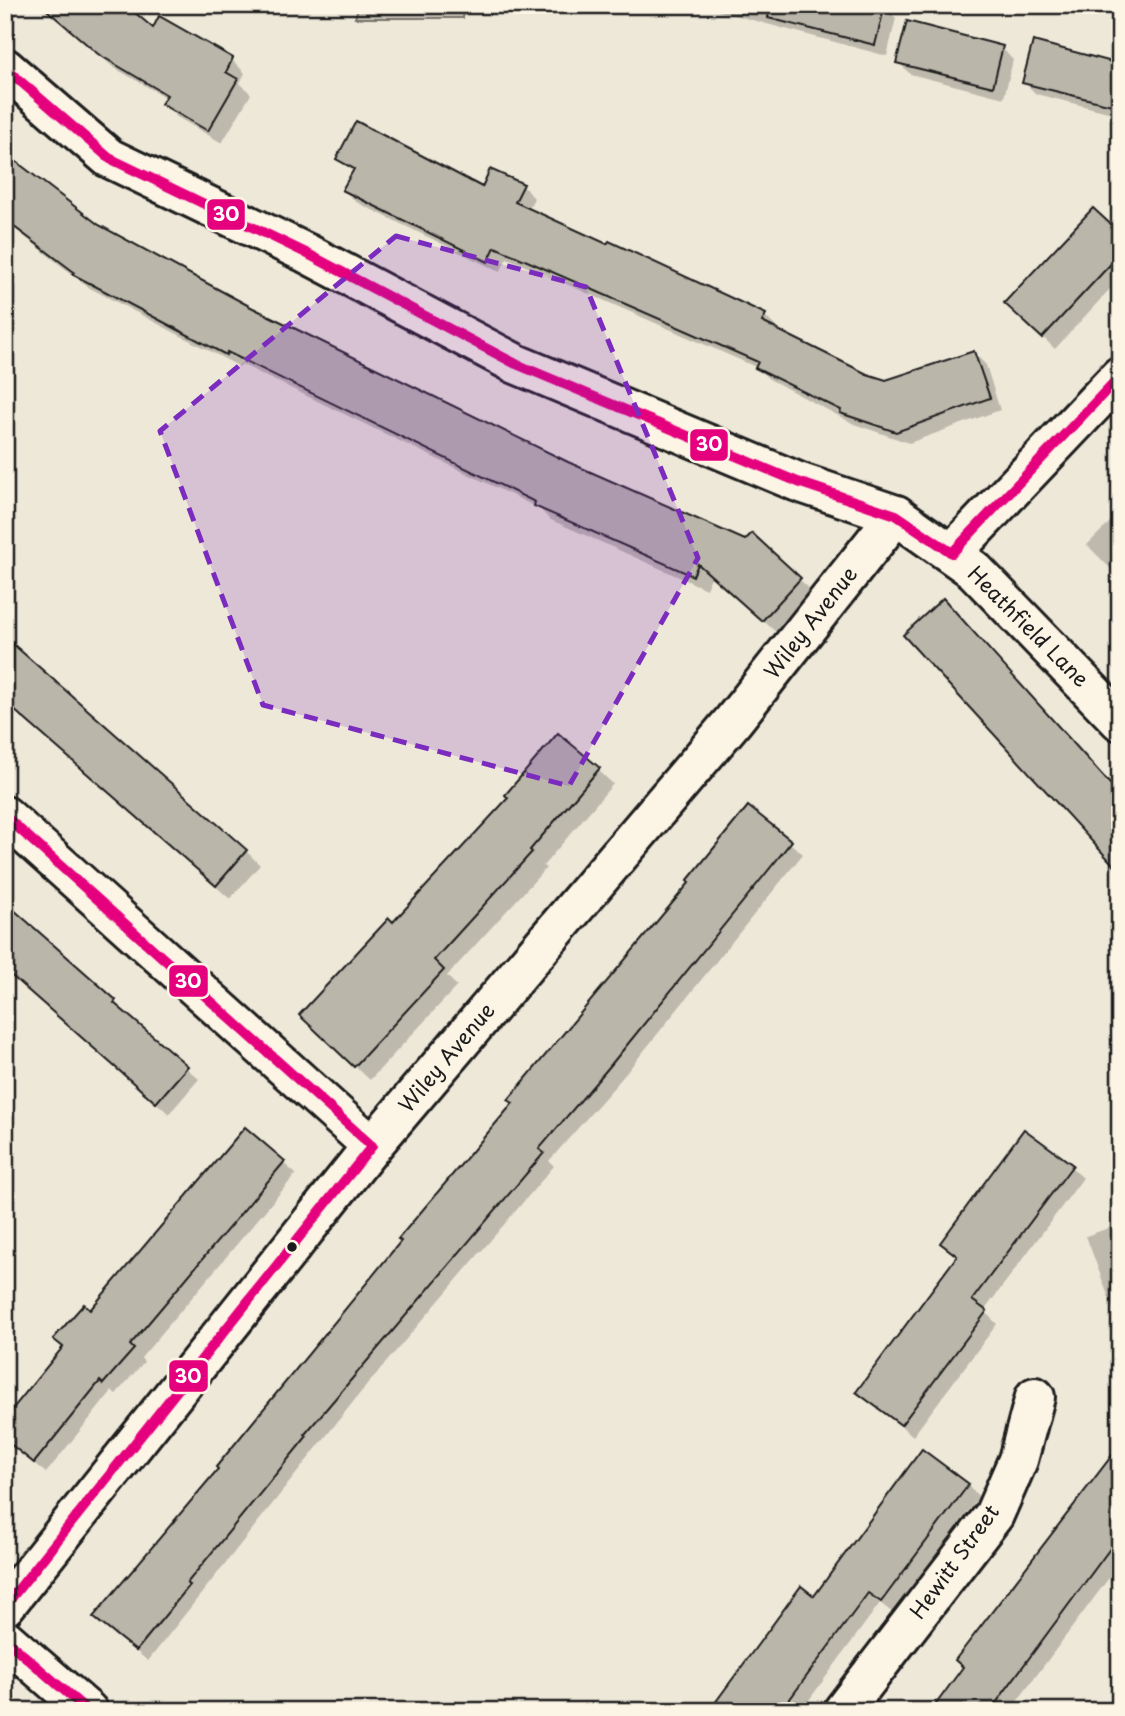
<svg xmlns="http://www.w3.org/2000/svg" width="1125" height="1716" viewBox="0 0 1125 1716" font-family="'Playpen Sans',sans-serif">
<style>
.green{fill:#cfcabd;stroke:#76736c;stroke-width:2}
.shadow{fill:#0003}
.building{fill:#bab6aa;stroke:#1c1c1c;stroke-width:2}
.lines{fill:none;stroke-linecap:round;stroke-linejoin:round}
.minor-casing{stroke:#1c1c1c;stroke-width:44}
.minor{stroke:#fcf5e5;stroke-width:38}
.bus-1-casing{stroke:#fcf5e5;stroke-width:16}
.bus-1{stroke:#e5007d;stroke-width:10}
.marked{fill:#7b2cbf;fill-opacity:0.2;stroke:#7b2cbf;stroke-width:5;stroke-dasharray:14 9;stroke-linejoin:round}
.bus-dot{fill:#1c1c1c;stroke:#fcf5e5;stroke-width:2.5}
.labels{text-anchor:middle;stroke-width:7;stroke-linejoin:round;paint-order:stroke}
.street-label{font-size:21px;fill:#1c1c1c;stroke:#fcf5e5}
.line-badge{stroke:#fcf5e5;stroke-width:2.5}
.badge-label{font-size:19px;text-anchor:middle;font-weight:bold;fill:#fff}
</style>
<rect width="100%" height="100%" fill="#eee8d9"/>
<filter id="ink" filterUnits="userSpaceOnUse"><feTurbulence type="fractalNoise" baseFrequency=".0143" numOctaves="2"/><feDisplacementMap in="SourceGraphic" scale="14" xChannelSelector="R" yChannelSelector="G"/><feConvolveMatrix kernelMatrix="1 2 1 2 8 2 1 2 1" color-interpolation-filters="sRGB"/></filter>
<g filter="url(#ink)">
<path class="green" d="M359 5H465L463 18H355Z"/>
<g class="shadow">
<path d="M696 5H882L896 18 887 56Z"/>
<path d="M49 11 153 31 232 60 245 73 240 83 251 94 222 143 177 117 164 104 167 98 113 67Z"/>
<path d="M1002 48 1013 60 1004 98 910 74 898 62Z"/>
<path d="M1120 65V115L1036 94 1024 82Z"/>
<path d="M5 156 98 227 347 359 567 463 746 542 752 535 814 593 777 633 712 575 706 589 549 519 540 509 241 364 240 367 88 287 5 221Z"/>
<path d="M338 158 483 189 523 186 534 198 528 210 765 316 776 327 775 330 866 376 886 382 974 353 986 365 1000 410 909 443 854 424 769 379 756 367 507 258 500 272 356 202 344 190 354 172Z"/>
<path d="M1120 236V278L1055 349 1026 321Z"/>
<path d="M1120 512V578L1087 545Z"/>
<path d="M943 600 1089 758 1086 760Z"/>
<path d="M5 700 246 851 260 865 230 899Z"/>
<path d="M598 770 613 784 543 866 546 868 447 976 457 986 370 1080 316 1030 393 925 510 798Z"/>
<path d="M749 809 803 854 622 1078 549 1161 554 1166 361 1392 148 1661 107 1628 220 1469Z"/>
<path d="M5 967 115 1002 125 1015 199 1079 169 1114Z"/>
<path d="M245 1130 296 1174 141 1358 144 1362 116 1394 112 1391 46 1473 9 1443 64 1348 90 1312Z"/>
<path d="M1071 1167 1083 1178 984 1311 997 1324 913 1436 859 1391 958 1258 942 1243Z"/>
<path d="M1120 1224V1328L1086 1236Z"/>
<path d="M1120 1446V1563L1010 1711H933Z"/>
<path d="M968 1485 979 1497 893 1613 880 1603 801 1711H722L814 1598Z"/>
</g>
<g class="building">
<path d="M41 5H126L153 28 159 16 233 58 226 72 238 79 208 131 161 104 167 95 98 54Z"/>
<path d="M770 5H885L875 45 768 18Z"/>
<path d="M907 21 1003 46 993 87 896 63Z"/>
<path d="M1033 41 1120 64V107L1022 83Z"/>
<path d="M356 121 482 187 490 169 524 184 515 202 607 244 609 241 766 314 762 322 867 374 886 380 974 351 990 398 896 432 840 413 841 410 755 368 758 362 495 247 488 262 342 190 354 169 336 159Z"/>
<path d="M5 153 99 225 251 307 568 462 745 540 752 533 801 578 762 621 698 564 693 576 534 506 535 502 227 352 226 355 72 274 74 272 5 220Z"/>
<path d="M1093 208 1120 233V254L1042 338 1004 303Z"/>
<path d="M943 598 1120 795V872L903 635Z"/>
<path d="M5 637 247 850 216 886 5 702Z"/>
<path d="M558 733 600 768 530 850 532 852 434 960 444 970 354 1067 299 1015 389 918 393 922 508 798 505 795Z"/>
<path d="M748 806 792 841 610 1066 539 1149 544 1153 305 1434 307 1436 187 1583 190 1585 136 1651 93 1617 218 1469 216 1467 401 1241 398 1239 513 1103 508 1100 689 883 687 881Z"/>
<path d="M5 902 116 1000 114 1003 188 1066 156 1103 5 970Z"/>
<path d="M245 1127 285 1161 130 1345 134 1349 103 1384 100 1381 34 1463 5 1440V1418L63 1347 53 1339 84 1304 90 1310Z"/>
<path d="M1024 1129 1073 1165 972 1300 987 1311 901 1425 856 1392 957 1256 940 1243Z"/>
<path d="M1120 1445V1535L990 1711H931L963 1667 955 1660Z"/>
<path d="M922 1449 969 1484 881 1602 868 1593 781 1711H709L801 1586 814 1596Z"/>
</g>
<g class="lines">
<defs>
<g id="minor">
<path d="M5 68 109 158 306 253 516 364 798 482 896 515 974 570 1120 721"/>
<path d="M952 553 1120 376"/>
<path d="M5 816 372 1146"/>
<path d="M5 1606 372 1146 733 721 896 515"/>
<path d="M5 1639 88 1711"/>
<path d="M843 1711 994 1515 1018 1460 1035 1397"/>
</g>
</defs>
<use href="#minor" class="minor-casing"/>
<use href="#minor" class="minor"/>
<defs>
<g id="bus-1">
<path d="M5 68 109 158 306 253 516 364 798 482 896 515 952 553"/>
<path d="M952 553 1120 376"/>
<path d="M5 816 372 1146"/>
<path d="M5 1606 372 1146"/>
<path d="M5 1639 88 1711"/>
</g>
</defs>
<use href="#bus-1" class="bus-1-casing"/>
<use href="#bus-1" class="bus-1"/>
</g>
</g>
<path class="marked" d="M396 236 586 287 698 558 569 786 263 705 160 431Z"/>
<circle class="bus-dot" cx="292" cy="1247" r="6"/>
<g class="labels">
<g class="street-label">
<text transform="translate(811 623) rotate(-52)" y="7">Wiley Avenue</text>
<text transform="translate(1028 627) rotate(45)" y="7">Heathfield Lane</text>
<text transform="translate(447 1058) rotate(-50)" y="7">Wiley Avenue</text>
<text transform="translate(955 1562) rotate(-54)" y="7">Hewitt Street</text>
</g>
</g>
<g class="line-badge">
<rect x="206" y="198" width="40" height="33" rx="7" fill="#e5007d"/>
<rect x="689" y="428" width="40" height="34" rx="7" fill="#e5007d"/>
<rect x="168" y="964" width="41" height="34" rx="7" fill="#e5007d"/>
<rect x="168" y="1359" width="41" height="34" rx="7" fill="#e5007d"/>
</g>
<g class="badge-label">
<text x="226" y="221">30</text>
<text x="709" y="451">30</text>
<text x="188" y="988">30</text>
<text x="188" y="1383">30</text>
</g>
<rect width="1125" height="1716" fill="none" stroke="#fcf5e5" stroke-width="28"/>
<rect x="14" y="14" width="1097" height="1688" fill="none" stroke="#1c1c1c" stroke-width="2.5" filter="url(#ink)"/>
</svg>
